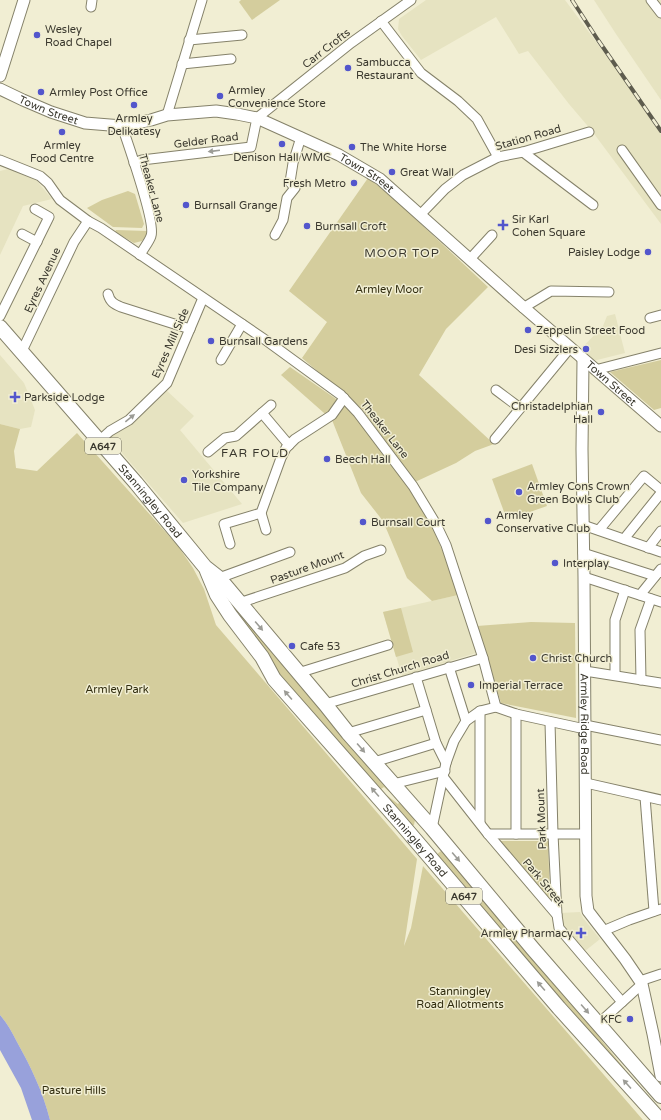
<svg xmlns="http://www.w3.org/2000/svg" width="661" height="1120" viewBox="0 0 661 1120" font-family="'Varela Round',sans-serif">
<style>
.built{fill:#e6e3c1}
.green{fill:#d4cd9d}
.water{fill:#98a1db}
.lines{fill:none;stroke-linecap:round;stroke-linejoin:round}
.minor-casing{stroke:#85826a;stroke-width:11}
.tertiary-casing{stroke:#85826a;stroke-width:13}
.primary-casing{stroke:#85826a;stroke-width:16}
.minor{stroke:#fff;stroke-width:9}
.tertiary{stroke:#fff;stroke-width:11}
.primary{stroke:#fff;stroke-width:14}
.rail-casing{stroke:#5e5c4e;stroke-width:4}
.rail{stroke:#f1eed3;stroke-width:2.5;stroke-dasharray:8;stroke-linecap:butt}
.oneway{fill:#9c9c96}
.poi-dot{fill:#5356cc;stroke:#f1eed3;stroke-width:1.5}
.labels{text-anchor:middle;stroke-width:3;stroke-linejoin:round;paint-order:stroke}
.shield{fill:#f1eed3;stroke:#716f60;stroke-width:1}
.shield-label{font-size:10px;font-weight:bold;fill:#3a382e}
.poi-label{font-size:11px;fill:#3a382e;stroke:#f1eed3;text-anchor:start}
.street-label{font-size:11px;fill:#3a382e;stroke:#f1eed3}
.park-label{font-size:11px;fill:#302c0e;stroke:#f1eed3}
.neighbourhood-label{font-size:12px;letter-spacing:1px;fill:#3a382e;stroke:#f1eed3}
</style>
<rect width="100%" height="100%" fill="#f1eed3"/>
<g class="built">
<path d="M426 0H565L629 86 661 134V224L592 131 569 104 528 51 519 54 496 17 421 60 402 36 398 29 399 19Z"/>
<path d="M594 0H661V100L616 34Z"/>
<path d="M8 169 36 180 52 199 23 206 0 255V171Z"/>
<path d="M615 314 625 353 593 361 580 350 603 326 607 316Z"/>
<path d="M0 355 24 383 35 410 31 427 20 429 0 424Z"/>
<path d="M166 390 194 416 180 430 242 504 183 523 109 438Z"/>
<path d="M458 595 476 653 402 676 383 612Z"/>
<path d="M580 912 583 918 600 939 585 951 560 921V913Z"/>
</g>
<g class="green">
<path d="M241 0H280L252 20 239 2Z"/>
<path d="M368 178 390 195 488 287 446 329 419 375 494 444 475 451 456 463 415 482 362 409 302 358 327 322 289 291Z"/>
<path d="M128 191 135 194 144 224 142 228 113 227 87 208 102 200Z"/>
<path d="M116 230 148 231 147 234 142 241 134 243 115 232Z"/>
<path d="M661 360V408L654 410 610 372Z"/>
<path d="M290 367 339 401 353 413 398 472 424 512 435 533 447 562 458 595 432 601 407 578 383 521 361 493 332 420 281 375Z"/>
<path d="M0 424 20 429 14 451 16 468 37 471 77 433 178 546 193 568 204 589 216 625 417 859 404 946 411 928 423 866 643 1120H50C43 1092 31 1067 17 1042 12 1032 7 1023 0 1015Z"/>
<path d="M532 464 547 506 507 520 492 479Z"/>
<path d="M401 608 413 652 396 657 383 612Z"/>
<path d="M239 615C248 616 259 633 263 641L395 796V797L384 787 381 789 354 761 284 680 237 618Z"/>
<path d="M531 622 575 623 576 718 501 703 477 626Z"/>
<path d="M384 793 398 804 400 802 415 820 414 825 412 826 409 825Z"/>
<path d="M500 841H548L550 901Z"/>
<path d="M441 851 444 852 595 1031 602 1041 625 1069V1075L436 855Z"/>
</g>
<path class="water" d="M0 1015C7 1023 12 1032 17 1042 31 1067 43 1092 50 1120H32L21 1088 0 1050Z"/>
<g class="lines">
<defs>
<g id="minor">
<path d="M651 0 661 13"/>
<path d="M91 7 92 0"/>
<path d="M381 21 421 73 458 101 477 119 498 157"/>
<path d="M189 40 242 35"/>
<path d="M182 64 231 59"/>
<path d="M167 115 202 0"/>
<path d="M122 126C128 144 156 223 151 236 149 242 143 249 140 255"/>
<path d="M622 150 661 205"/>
<path d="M523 152 593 205"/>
<path d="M0 160 40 176 48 183 60 200 88 221 101 228 267 341 341 395 358 413 413 486 436 524 446 545 483 658 496 707"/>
<path d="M134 163 142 160 251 147 257 118 351 43 411 0"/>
<path d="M420 215 445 189 463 175 498 157 523 152 589 132"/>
<path d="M22 234 37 242"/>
<path d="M275 235 283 220 287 198 295 188 290 182 293 163 301 137"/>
<path d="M470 259 492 235"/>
<path d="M108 294C110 302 114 304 121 307L190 329"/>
<path d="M523 308 551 291 609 292"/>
<path d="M0 316 49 217 35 209"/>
<path d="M650 318 661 315"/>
<path d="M22 351 74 242 88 221"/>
<path d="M221 360 242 324"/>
<path d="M595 370 661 353"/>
<path d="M496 390 520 408"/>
<path d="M262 413 289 445"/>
<path d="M495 439 570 348"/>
<path d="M99 441 110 431 129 420 167 383 203 298"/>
<path d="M208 452 225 438 236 436 271 405"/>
<path d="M261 513 266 530"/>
<path d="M583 525 661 552"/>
<path d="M599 530 644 476 661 490"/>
<path d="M624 539 661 493"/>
<path d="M230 544 224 524 261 513 281 458 286 448 295 439 332 415 344 398"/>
<path d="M648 548 661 531"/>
<path d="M583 553 655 576"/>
<path d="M584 577 661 602"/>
<path d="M219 578 290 552"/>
<path d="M640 595 661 569"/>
<path d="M239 603 345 568 364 556 381 550"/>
<path d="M449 667 466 721"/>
<path d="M585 671 661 683"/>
<path d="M298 673 388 645"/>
<path d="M615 675V620L625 590"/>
<path d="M416 677 436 743 446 763"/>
<path d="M641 680 640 630 651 599"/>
<path d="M325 704 483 658"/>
<path d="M480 711V823"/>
<path d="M516 714V834"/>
<path d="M550 722 553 834 557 915"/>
<path d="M585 725 661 740"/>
<path d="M348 733 426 710"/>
<path d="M374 762 436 743"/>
<path d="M444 778 488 834 557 915 559 928 622 1002"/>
<path d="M586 783 661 800"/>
<path d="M393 784 445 771"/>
<path d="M645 797 654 911"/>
<path d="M432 828 446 763 454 741 466 721 480 711 496 707 516 714 585 729"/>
<path d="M488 834H585"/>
<path d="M603 931 629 920 661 909"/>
<path d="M640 981 661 974"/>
<path d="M598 1024 642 984"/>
</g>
<g id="tertiary">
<path d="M0 76 24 0"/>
<path id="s1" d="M0 89 23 100 51 112 85 123 122 126 151 120 167 115 216 111 237 114 257 118 339 155 380 179 521 305 661 426"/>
<path id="s2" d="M583 360 582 449 584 577 586 896 588 911 625 959 642 984 653 1034 661 1076"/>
</g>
<g id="primary">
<path id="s3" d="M0 327 136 483 205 567 219 578 325 704 348 733 432 828 533 949 661 1096"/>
<path id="s4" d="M207 571 217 595 230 615 262 657 274 679 399 821 559 1008 660 1120"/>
</g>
</defs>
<use href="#minor" class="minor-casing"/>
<use href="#tertiary" class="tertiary-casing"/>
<use href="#primary" class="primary-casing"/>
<use href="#minor" class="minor"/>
<use href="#tertiary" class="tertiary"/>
<use href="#primary" class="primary"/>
<defs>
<path id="rail" d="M572 0 598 40 661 131"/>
</defs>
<use href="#rail" class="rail-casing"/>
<use href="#rail" class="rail"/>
</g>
<defs><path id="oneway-solid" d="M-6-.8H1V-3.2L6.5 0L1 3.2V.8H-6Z"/></defs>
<g class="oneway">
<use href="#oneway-solid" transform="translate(214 151) rotate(173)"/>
<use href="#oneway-solid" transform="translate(130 418) rotate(-39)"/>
<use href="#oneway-solid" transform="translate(259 626) rotate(50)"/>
<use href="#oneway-solid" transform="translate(288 695) rotate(-131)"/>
<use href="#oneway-solid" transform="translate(361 748) rotate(49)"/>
<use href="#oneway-solid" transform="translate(375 792) rotate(-131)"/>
<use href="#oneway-solid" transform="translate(456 857) rotate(50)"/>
<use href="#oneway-solid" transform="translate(541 986) rotate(-131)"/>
<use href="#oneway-solid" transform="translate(585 1009) rotate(49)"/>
<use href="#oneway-solid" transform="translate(627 1084) rotate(-132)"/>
</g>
<g class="poi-dot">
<circle cx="37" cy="35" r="4"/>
<circle cx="348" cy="68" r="4"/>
<circle cx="41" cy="92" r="4"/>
<circle cx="220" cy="96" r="4"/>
<circle cx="134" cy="105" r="4"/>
<circle cx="62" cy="132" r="4"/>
<circle cx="282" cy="144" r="4"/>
<circle cx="352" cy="147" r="4"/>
<circle cx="392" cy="172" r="4"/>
<circle cx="354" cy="183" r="4"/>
<circle cx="186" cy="205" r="4"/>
<path d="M501 219h4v4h4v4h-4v4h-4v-4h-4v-4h4z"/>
<circle cx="307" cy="226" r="4"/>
<circle cx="648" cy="252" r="4"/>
<circle cx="528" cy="330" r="4"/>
<circle cx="211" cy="341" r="4"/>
<circle cx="586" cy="349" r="4"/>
<path d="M13 391h4v4h4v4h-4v4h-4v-4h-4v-4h4z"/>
<circle cx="601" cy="412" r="4"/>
<circle cx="327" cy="459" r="4"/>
<circle cx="184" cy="480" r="4"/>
<circle cx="519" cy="492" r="4"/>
<circle cx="488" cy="521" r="4"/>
<circle cx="363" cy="522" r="4"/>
<circle cx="555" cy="563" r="4"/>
<circle cx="292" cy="646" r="4"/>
<circle cx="533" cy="658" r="4"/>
<circle cx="471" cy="685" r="4"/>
<path d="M579 927h4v4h4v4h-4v4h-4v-4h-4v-4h4z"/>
<circle cx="630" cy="1019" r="4"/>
</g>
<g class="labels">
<g class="shield">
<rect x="85" y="438" width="36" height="16" rx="3"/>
<rect x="446" y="888" width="36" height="16" rx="3"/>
</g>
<g class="shield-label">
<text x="103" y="450">A647</text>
<text x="464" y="900">A647</text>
</g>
<g class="poi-label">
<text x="45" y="33">Wesley<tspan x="45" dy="13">Road Chapel</tspan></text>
<text x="356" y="66">Sambucca<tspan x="356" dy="13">Restaurant</tspan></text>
<text x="228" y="94">Armley<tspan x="228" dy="13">Convenience Store</tspan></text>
<text x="49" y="96">Armley Post Office</text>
<text x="134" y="122" text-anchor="middle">Armley<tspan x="134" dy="13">Delikatesy</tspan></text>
<text x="62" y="149" text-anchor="middle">Armley<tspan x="62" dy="13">Food Centre</tspan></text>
<text x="360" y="151">The White Horse</text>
<text x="282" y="161" text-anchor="middle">Denison Hall WMC</text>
<text x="400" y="176">Great Wall</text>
<text x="346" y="187" text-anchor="end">Fresh Metro</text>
<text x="194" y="209">Burnsall Grange</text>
<text x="512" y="223">Sir Karl<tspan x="512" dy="13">Cohen Square</tspan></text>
<text x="315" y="230">Burnsall Croft</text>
<text x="640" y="256" text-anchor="end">Paisley Lodge</text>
<text x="536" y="334">Zeppelin Street Food</text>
<text x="219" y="345">Burnsall Gardens</text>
<text x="578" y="353" text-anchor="end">Desi Sizzlers</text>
<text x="24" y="401">Parkside Lodge</text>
<text x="593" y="410" text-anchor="end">Christadelphian<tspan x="593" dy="13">Hall</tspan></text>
<text x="335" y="463">Beech Hall</text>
<text x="192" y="478">Yorkshire<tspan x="192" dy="13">Tile Company</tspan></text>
<text x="527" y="490">Armley Cons Crown<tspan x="527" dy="13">Green Bowls Club</tspan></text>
<text x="496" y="519">Armley<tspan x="496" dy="13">Conservative Club</tspan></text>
<text x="371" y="526">Burnsall Court</text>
<text x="563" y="567">Interplay</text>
<text x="300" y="650">Cafe 53</text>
<text x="541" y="662">Christ Church</text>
<text x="479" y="689">Imperial Terrace</text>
<text x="573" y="937" text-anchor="end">Armley Pharmacy</text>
<text x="622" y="1023" text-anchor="end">KFC</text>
</g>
<g class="street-label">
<text transform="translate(326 48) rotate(-38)" y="4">Carr Crofts</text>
<text dy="4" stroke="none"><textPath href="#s1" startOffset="53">Town Street</textPath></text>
<text transform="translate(528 137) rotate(-16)" y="4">Station Road</text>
<text transform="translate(206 140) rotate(-7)" y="4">Gelder Road</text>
<text dy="4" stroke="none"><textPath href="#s1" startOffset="389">Town Street</textPath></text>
<text transform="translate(152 188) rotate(75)" y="4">Theaker Lane</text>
<text transform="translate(42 280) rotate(-65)" y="4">Eyres Avenue</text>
<text transform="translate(170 343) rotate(-66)" y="4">Eyres Mill Side</text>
<text dy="4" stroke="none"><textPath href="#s1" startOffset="712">Town Street</textPath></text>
<text transform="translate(385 429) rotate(52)" y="4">Theaker Lane</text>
<text dy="4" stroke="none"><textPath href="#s3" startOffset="230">Stanningley Road</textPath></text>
<text transform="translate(307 567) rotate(-20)" y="4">Pasture Mount</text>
<text transform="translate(400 669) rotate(-17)" y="4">Christ Church Road</text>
<text dy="4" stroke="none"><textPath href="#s2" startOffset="364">Armley Ridge Road</textPath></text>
<text transform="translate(541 819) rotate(-92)" y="4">Park Mount</text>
<text dy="4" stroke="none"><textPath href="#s4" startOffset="342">Stanningley Road</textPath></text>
<text transform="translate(544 882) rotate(50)" y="4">Park Street</text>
</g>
<g class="park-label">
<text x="389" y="293">Armley Moor</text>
<text x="117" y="693">Armley Park</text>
<text x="460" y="995">Stanningley<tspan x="460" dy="13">Road Allotments</tspan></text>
<text x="74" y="1094">Pasture Hills</text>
</g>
<g class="neighbourhood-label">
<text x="402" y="257">MOOR TOP</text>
<text x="255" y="457">FAR FOLD</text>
</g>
</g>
</svg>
